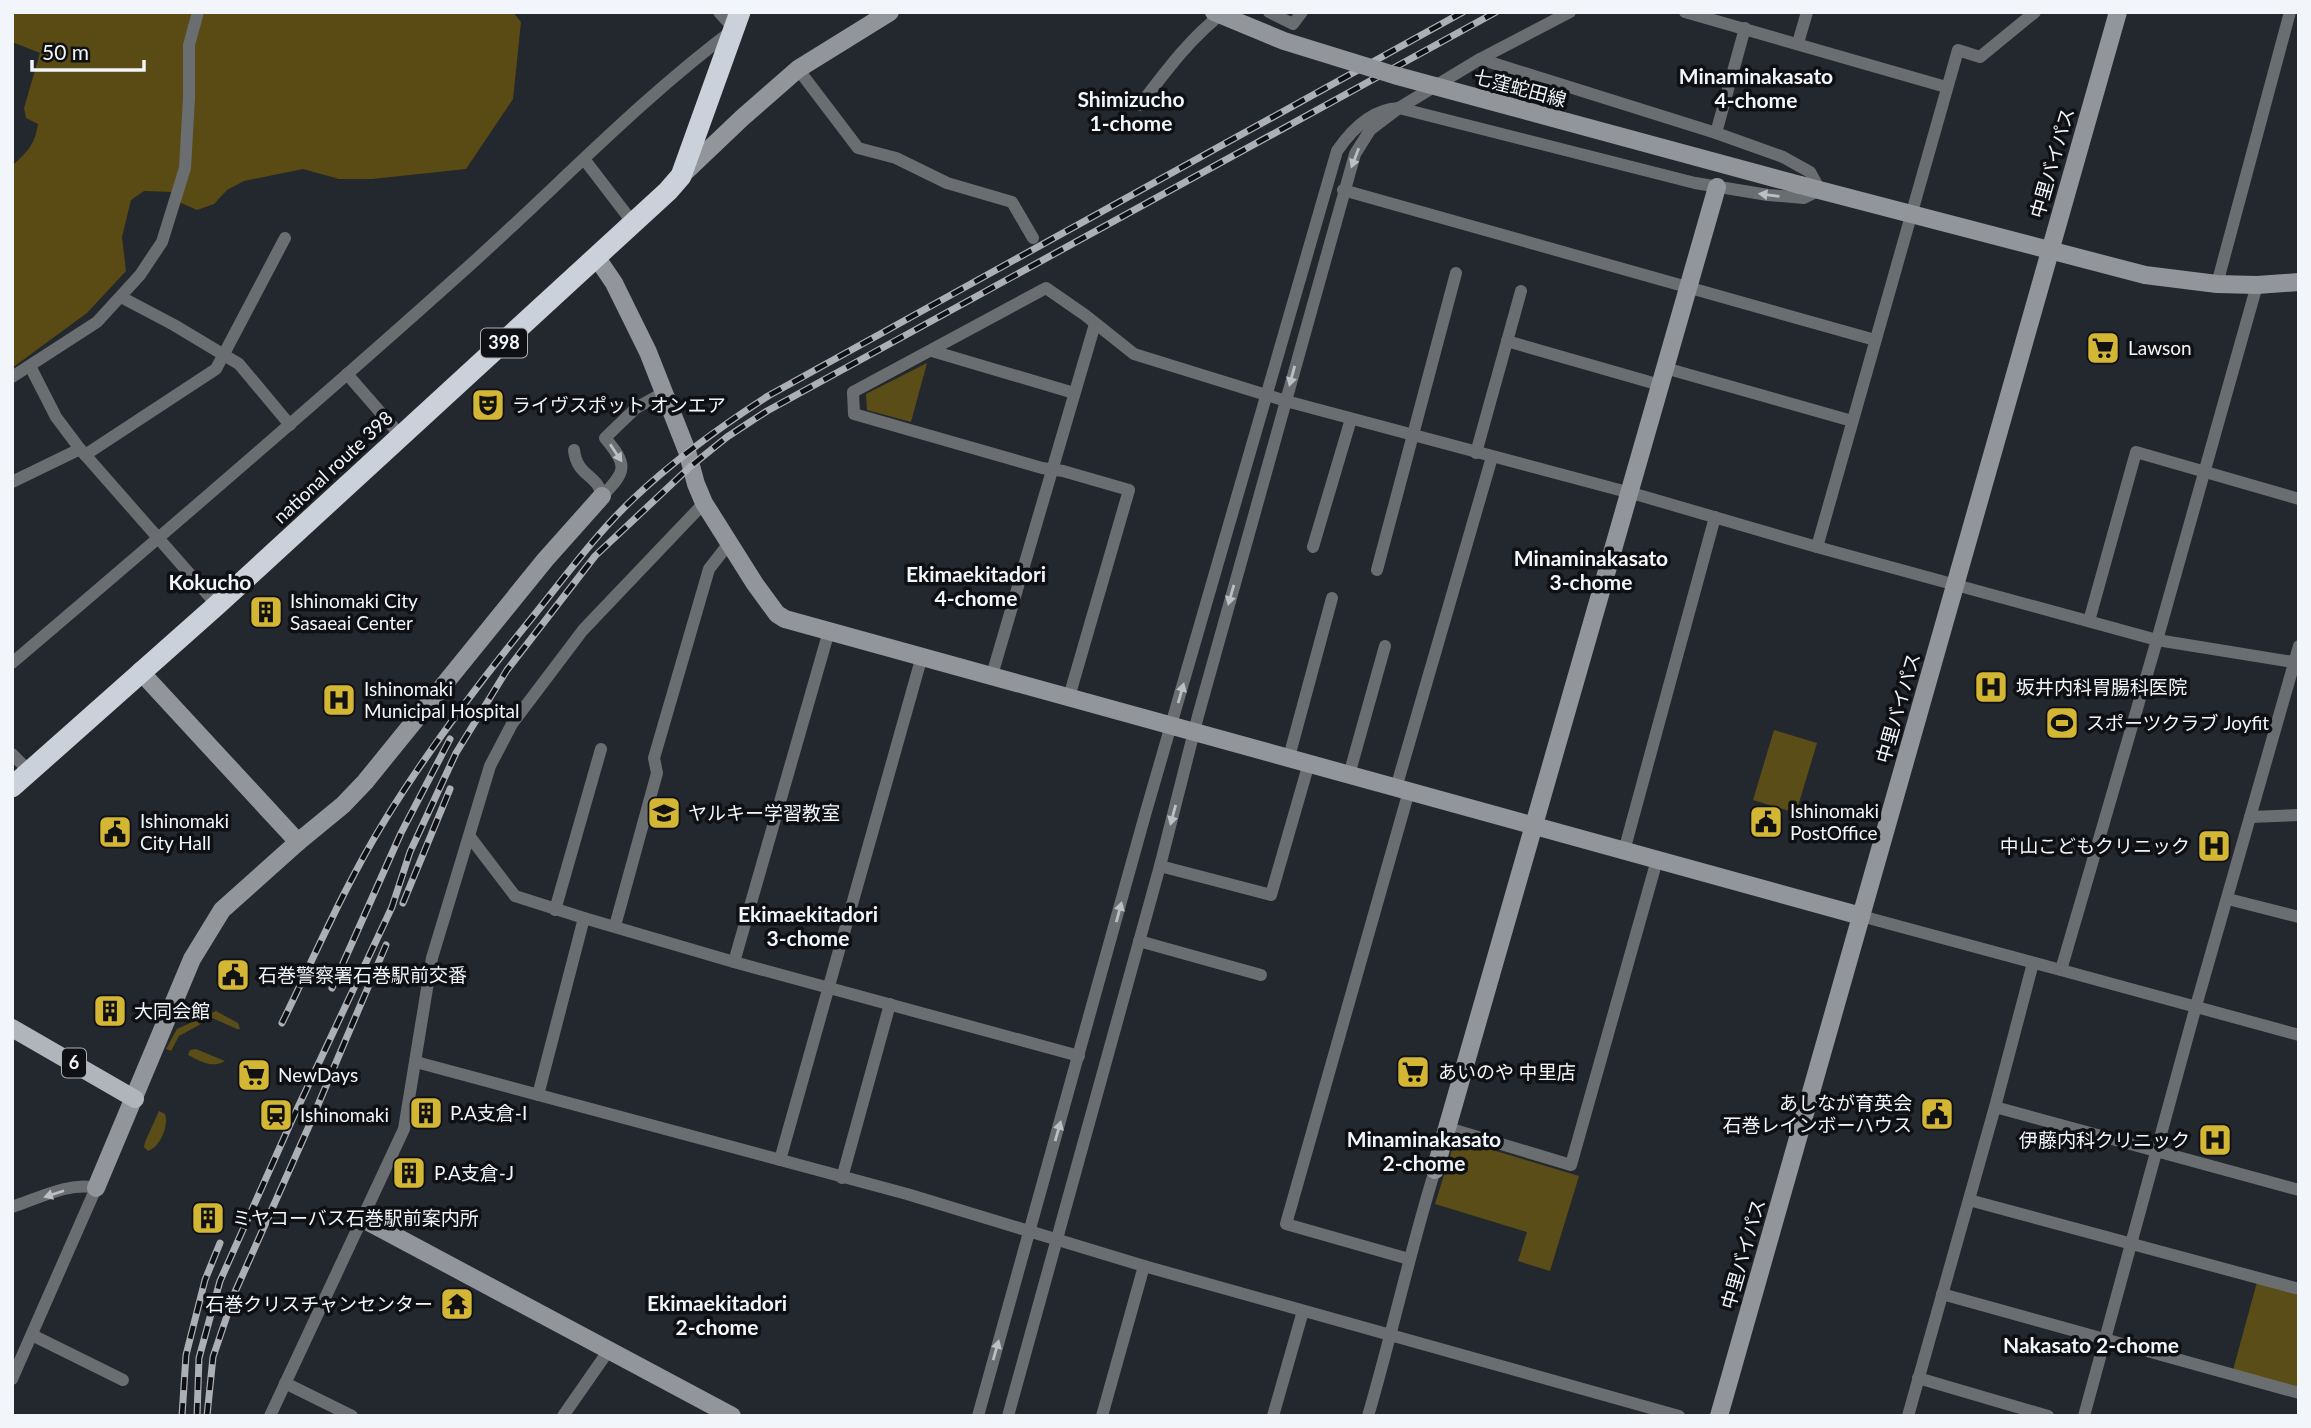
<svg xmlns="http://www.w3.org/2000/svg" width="2311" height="1428" viewBox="0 0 2311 1428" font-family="Lato,'Noto Sans JP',sans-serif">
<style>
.green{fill:#5a4d17}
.forest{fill:#594b13}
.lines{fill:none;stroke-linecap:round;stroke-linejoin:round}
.street{stroke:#6b6e71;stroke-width:12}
.secondary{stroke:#92969b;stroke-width:18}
.primary{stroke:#b0b5bc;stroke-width:18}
.highway{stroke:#cbd1da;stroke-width:21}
.rail-casing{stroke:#acb0b5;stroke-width:7}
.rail{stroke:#0e1013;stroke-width:4.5;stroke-dasharray:13;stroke-linecap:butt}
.secondary-bridge{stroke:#92969b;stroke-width:18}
.oneway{fill:#bcbfc3}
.labels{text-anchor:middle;stroke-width:7;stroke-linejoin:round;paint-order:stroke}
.shield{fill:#0e1013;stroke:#aeb0b4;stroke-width:2}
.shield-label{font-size:18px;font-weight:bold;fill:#f2f5f9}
.street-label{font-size:19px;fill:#f2f5f9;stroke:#0e1013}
.poi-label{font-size:19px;fill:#f2f5f9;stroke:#0e1013;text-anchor:start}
.neighbourhood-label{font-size:21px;font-weight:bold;fill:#f2f5f9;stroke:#0e1013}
</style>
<rect width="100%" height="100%" fill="#23272e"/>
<g class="green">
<path d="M927 363 911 422 867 410 866 394Z"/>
<path d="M1774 730 1817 743 1796 813 1753 800Z"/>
<path d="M216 1011 238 1023 240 1029H237L212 1018 179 1036 171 1051 166 1049 177 1029Z"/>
<path d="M196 1049 225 1061C212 1069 200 1061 188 1055L190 1050Z"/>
<path d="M159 1111 165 1114C169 1126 160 1147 148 1151L144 1147 145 1142Z"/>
<path d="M1459 1140 1579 1176 1550 1271 1518 1261 1527 1232 1435 1204 1454 1143Z"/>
<path d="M2257 1282 2299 1294V1388L2233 1370Z"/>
</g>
<path class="forest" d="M12 12H513L521 22 513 99 466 169 372 179H339L303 169 244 181 227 190 214 204 197 210 179 202 173 192 144 191 131 200 122 237 126 271 87 313 12 368V166C27 152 35 145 38 124L26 118 24 108 40 53 12 42Z"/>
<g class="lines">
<g class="street">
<path d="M1269 12 1293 24 1302 12"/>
<path d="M1685 12 1946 87"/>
<path d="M1798 43 1807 12"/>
<path d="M798 69 858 148 896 158 947 183 1012 202 1033 238"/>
<path d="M1140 105C1166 71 1190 38 1224 12"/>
<path d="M1716 133 1745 28"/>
<path d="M584 159 633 223"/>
<path d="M1343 190 1875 340"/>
<path d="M2217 284 2290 12"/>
<path d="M121 297 174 325 239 364 290 425"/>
<path d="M1507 341 1660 385"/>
<path d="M932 351 1074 393"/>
<path d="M30 366 56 417 80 449 217 605"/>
<path d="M1665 368 1852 421"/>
<path d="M347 374 401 436"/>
<path d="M12 377 97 322 140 275 162 242 185 168 189 98V45L198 12"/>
<path d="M574 450C577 477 598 474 602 496"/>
<path d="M1476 453 1521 291"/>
<path d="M85 455 216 369 285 238"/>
<path d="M12 482 80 449"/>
<path d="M602 496C627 471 628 465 605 438L636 408 663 393"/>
<path d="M1313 547 1351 419"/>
<path d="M1817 547 1958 50 1980 57 2035 12"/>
<path d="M1377 570 1456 273"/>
<path d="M2089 621 2136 452 2299 499"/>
<path d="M12 663C166 532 319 401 469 266 557 187 638 101 734 29L719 12"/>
<path d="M992 675 1095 324"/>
<path d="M1069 697 1129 490 1063 471 1042 468 854 414 853 392 1046 288 1085 315 1134 354 1286 401 1642 496 1817 547 2157 640 2299 663"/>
<path d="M12 754 29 771"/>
<path d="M1289 757 1332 598"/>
<path d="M1349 775 1385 646"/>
<path d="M1396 788 1492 457"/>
<path d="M1409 791 1286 1224 1409 1259"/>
<path d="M2250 817 2299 815"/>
<path d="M470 837 515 896 584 918 734 962 1079 1056"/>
<path d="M1624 851 1715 517"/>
<path d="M1160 866 1271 895 1309 763"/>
<path d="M2228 899 2299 917"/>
<path d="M555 910 601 749"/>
<path d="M1861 916 2061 970 2157 640 2257 285"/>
<path d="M615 926 657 773 654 758 709 569 730 542"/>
<path d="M1139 941 1261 975"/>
<path d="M734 962 829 631"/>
<path d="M2061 970 2299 1035"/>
<path d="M416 1062 907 1194 1144 1266 1679 1416"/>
<path d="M538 1095 584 918"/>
<path d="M1995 1107 2299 1190"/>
<path d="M1448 1128 1571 1165 1657 860"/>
<path d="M780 1160 922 656"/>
<path d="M842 1178 890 1004"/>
<path d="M1969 1200 2299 1289"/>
<path d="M12 1207C37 1199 71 1181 96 1188L12 1379"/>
<path d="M1942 1294 2299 1393"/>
<path d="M32 1335 123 1380"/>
<path d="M1918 1378 2048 1416"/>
<path d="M285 1383 352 1416"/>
<path d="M270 1416 404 1129 432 958 490 766 512 724 583 630 704 503"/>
<path d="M563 1416 609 1350"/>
<path d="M978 1416 1145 815 1337 151C1352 129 1372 109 1399 108L1695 183 1768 195 1804 198 1820 190 1810 172 1783 157 1716 133 1480 59"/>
<path d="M1008 1416 1160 866 1198 716 1355 154 1370 130 1399 108 1480 59 1570 12"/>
<path d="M1102 1416 1144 1266"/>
<path d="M1273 1416 1303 1311"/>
<path d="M1368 1416C1392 1334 1410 1251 1435 1170"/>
<path d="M1908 1416 1995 1107 2033 963"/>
<path d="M2084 1416 2196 1006 2299 646"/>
</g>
<g class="secondary">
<path d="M681 176 742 118 798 69 890 12"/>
<path d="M1800 185 2145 275 2217 284 2257 285 2299 282"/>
<path d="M597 258 614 283 648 352 687 451 696 484 704 503 755 584 777 614 785 619 1861 916"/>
<path d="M298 842 343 805 365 782 545 560 602 496"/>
<path d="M1435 1170 1717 187"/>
<path d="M96 1188 192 959 222 910 298 842 140 671"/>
<path d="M363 1219 732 1416"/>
<path d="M1719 1416 2118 12"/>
</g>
<path class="primary" d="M12 1028 135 1099"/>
<path class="highway" d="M12 787 217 605 668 191 681 176 740 12"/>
<defs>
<g id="rail">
<path d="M403 903 450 789"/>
<path d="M332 988 401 833 450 739"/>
<path d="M282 1023C315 955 345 885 385 820 428 750 478 684 531 619 564 578 595 535 633 499 675 459 720 427 768 396L1463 12"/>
<path d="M182 1416 186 1355 205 1280 220 1243"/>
<path d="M197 1416 199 1358 220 1281 292 1120 392 907 410 852 456 753 507 670 595 556 691 466 727 437 767 411 1496 12"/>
<path d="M207 1416 213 1357 235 1292 309 1126 386 945"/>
</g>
</defs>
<use href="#rail" class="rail-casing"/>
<use href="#rail" class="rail"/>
<path class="secondary-bridge" d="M1214 12 1284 41 1394 75 1800 185"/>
</g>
<defs><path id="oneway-solid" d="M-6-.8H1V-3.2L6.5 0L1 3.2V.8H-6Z" transform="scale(1.75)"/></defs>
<g class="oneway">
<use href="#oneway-solid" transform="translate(1355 158) rotate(111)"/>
<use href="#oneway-solid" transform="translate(1769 195) rotate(-173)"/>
<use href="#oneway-solid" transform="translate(1292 376) rotate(105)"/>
<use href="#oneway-solid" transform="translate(616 453) rotate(56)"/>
<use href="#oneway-solid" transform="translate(1231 595) rotate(106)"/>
<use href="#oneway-solid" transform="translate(1181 693) rotate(-74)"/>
<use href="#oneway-solid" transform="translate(1173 815) rotate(105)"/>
<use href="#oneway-solid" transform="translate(1119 912) rotate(-75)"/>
<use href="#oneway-solid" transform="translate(1058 1131) rotate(-74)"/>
<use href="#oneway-solid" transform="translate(54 1194) rotate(162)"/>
<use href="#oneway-solid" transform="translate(996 1350) rotate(-74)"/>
</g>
<defs>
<symbol id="supermarket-square" viewBox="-11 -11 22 22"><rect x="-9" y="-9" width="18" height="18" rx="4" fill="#d4b635" stroke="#0e1013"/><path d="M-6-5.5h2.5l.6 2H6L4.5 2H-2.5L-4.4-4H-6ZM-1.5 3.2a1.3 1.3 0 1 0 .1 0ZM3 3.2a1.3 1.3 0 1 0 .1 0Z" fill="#111"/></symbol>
<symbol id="theatre-square" viewBox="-11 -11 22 22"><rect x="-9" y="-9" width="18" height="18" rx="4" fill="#d4b635" stroke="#0e1013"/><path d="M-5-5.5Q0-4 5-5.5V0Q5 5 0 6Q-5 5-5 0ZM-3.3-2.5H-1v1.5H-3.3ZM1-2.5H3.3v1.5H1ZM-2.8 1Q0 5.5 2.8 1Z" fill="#111"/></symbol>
<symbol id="building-square" viewBox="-11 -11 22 22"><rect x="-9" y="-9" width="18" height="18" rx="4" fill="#d4b635" stroke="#0e1013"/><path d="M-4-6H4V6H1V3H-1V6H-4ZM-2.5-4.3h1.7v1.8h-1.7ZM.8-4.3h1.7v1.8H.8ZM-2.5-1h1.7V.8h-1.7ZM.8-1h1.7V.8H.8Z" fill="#111"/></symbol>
<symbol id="hospital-square" viewBox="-11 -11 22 22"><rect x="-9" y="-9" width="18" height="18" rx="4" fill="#d4b635" stroke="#0e1013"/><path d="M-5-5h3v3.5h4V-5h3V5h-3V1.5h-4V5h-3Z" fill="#111"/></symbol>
<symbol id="stadium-square" viewBox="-11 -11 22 22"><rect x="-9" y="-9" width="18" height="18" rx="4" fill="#d4b635" stroke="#0e1013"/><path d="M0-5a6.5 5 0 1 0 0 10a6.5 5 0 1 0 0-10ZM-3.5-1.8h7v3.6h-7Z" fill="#111"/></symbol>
<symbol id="school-square" viewBox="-11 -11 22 22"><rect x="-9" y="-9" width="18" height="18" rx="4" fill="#d4b635" stroke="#0e1013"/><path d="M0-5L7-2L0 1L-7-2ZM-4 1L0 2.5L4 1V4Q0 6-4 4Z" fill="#111"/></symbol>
<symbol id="civic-square" viewBox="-11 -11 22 22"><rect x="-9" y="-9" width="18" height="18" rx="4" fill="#d4b635" stroke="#0e1013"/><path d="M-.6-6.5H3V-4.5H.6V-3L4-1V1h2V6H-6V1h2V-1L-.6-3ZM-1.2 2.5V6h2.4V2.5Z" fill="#111"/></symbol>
<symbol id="station-square" viewBox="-11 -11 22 22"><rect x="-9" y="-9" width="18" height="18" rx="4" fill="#d4b635" stroke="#0e1013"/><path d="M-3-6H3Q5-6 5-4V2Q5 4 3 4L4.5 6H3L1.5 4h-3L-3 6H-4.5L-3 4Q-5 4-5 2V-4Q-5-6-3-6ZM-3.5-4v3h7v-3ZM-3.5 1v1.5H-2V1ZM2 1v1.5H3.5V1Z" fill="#111"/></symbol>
<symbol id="temple-square" viewBox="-11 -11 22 22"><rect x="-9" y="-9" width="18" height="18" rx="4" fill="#d4b635" stroke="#0e1013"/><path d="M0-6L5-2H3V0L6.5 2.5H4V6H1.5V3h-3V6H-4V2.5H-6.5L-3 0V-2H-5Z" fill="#111"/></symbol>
</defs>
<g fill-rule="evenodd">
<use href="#supermarket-square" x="2084" y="329" width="38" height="38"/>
<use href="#theatre-square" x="469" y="386" width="38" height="38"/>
<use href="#building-square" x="247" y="593" width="38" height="38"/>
<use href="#hospital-square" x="1972" y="668" width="38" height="38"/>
<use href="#hospital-square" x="320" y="681" width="38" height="38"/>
<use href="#stadium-square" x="2043" y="704" width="38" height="38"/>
<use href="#school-square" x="645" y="794" width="38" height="38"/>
<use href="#civic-square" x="1747" y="803" width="38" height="38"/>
<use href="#civic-square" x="96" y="813" width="38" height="38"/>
<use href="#hospital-square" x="2195" y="827" width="38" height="38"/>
<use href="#civic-square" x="214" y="956" width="38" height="38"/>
<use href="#building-square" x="91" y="992" width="38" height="38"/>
<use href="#supermarket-square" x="1394" y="1053" width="38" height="38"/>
<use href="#supermarket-square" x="235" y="1056" width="38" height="38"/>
<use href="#building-square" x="407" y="1094" width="38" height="38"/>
<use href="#civic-square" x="1918" y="1095" width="38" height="38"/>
<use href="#station-square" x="257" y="1096" width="38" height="38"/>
<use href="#hospital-square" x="2196" y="1121" width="38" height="38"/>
<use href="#building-square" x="390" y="1154" width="38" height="38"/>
<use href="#building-square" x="189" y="1199" width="38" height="38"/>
<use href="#temple-square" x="438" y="1285" width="38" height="38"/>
</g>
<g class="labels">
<g class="shield">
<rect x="481" y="328.5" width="46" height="29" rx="5"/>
<rect x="62" y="1048.5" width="24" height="29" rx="5"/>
</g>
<g class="shield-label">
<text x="504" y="349">398</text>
<text x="74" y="1069">6</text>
</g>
<g class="street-label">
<text transform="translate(1520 88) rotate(15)" y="7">七窪蛇田線</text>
<text transform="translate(2052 163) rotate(-74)" y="7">中里バイパス</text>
<text transform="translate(333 467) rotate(-43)" y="7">national route 398</text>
<text transform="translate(1898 708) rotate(-74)" y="7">中里バイパス</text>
<text transform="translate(1743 1254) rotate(-74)" y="7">中里バイパス</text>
</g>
<g class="poi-label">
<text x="2128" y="355">Lawson</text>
<text x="512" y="412">ライヴスポット オンエア</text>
<text x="290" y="608">Ishinomaki City<tspan x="290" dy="22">Sasaeai Center</tspan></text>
<text x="2016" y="694">坂井内科胃腸科医院</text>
<text x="364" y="696">Ishinomaki<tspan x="364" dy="22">Municipal Hospital</tspan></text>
<text x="2086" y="730">スポーツクラブ Joyfit</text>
<text x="1790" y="818">Ishinomaki<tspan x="1790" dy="22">PostOffice</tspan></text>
<text x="688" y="820">ヤルキー学習教室</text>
<text x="140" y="828">Ishinomaki<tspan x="140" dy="22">City Hall</tspan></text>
<text x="2190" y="853" text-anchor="end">中山こどもクリニック</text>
<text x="258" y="982">石巻警察署石巻駅前交番</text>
<text x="134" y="1018">大同会館</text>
<text x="1438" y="1079">あいのや 中里店</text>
<text x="278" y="1082">NewDays</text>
<text x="1912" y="1110" text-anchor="end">あしなが育英会<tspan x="1912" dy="22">石巻レインボーハウス</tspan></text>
<text x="450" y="1120">P.A支倉-I</text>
<text x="300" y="1122">Ishinomaki</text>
<text x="2190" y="1147" text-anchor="end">伊藤内科クリニック</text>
<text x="434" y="1180">P.A支倉-J</text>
<text x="232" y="1225">ミヤコーバス石巻駅前案内所</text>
<text x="433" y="1311" text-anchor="end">石巻クリスチャンセンター</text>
</g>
<g class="neighbourhood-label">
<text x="1756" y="84">Minaminakasato<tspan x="1756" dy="24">4-chome</tspan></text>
<text x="1131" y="107">Shimizucho<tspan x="1131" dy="24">1-chome</tspan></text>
<text x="1591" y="566">Minaminakasato<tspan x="1591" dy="24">3-chome</tspan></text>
<text x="976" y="582">Ekimaekitadori<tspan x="976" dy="24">4-chome</tspan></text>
<text x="210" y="590">Kokucho</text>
<text x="808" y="922">Ekimaekitadori<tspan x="808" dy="24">3-chome</tspan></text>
<text x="1424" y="1147">Minaminakasato<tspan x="1424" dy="24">2-chome</tspan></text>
<text x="717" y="1311">Ekimaekitadori<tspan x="717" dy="24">2-chome</tspan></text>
<text x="2091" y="1353">Nakasato 2-chome</text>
</g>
</g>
<rect width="2311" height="1428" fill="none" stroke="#f2f5f9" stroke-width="28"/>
<path d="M32 60v10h112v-10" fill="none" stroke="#f2f5f9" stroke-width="3.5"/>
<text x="42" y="60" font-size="21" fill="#f2f5f9" stroke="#0e1013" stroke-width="5" paint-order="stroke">50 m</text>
</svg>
